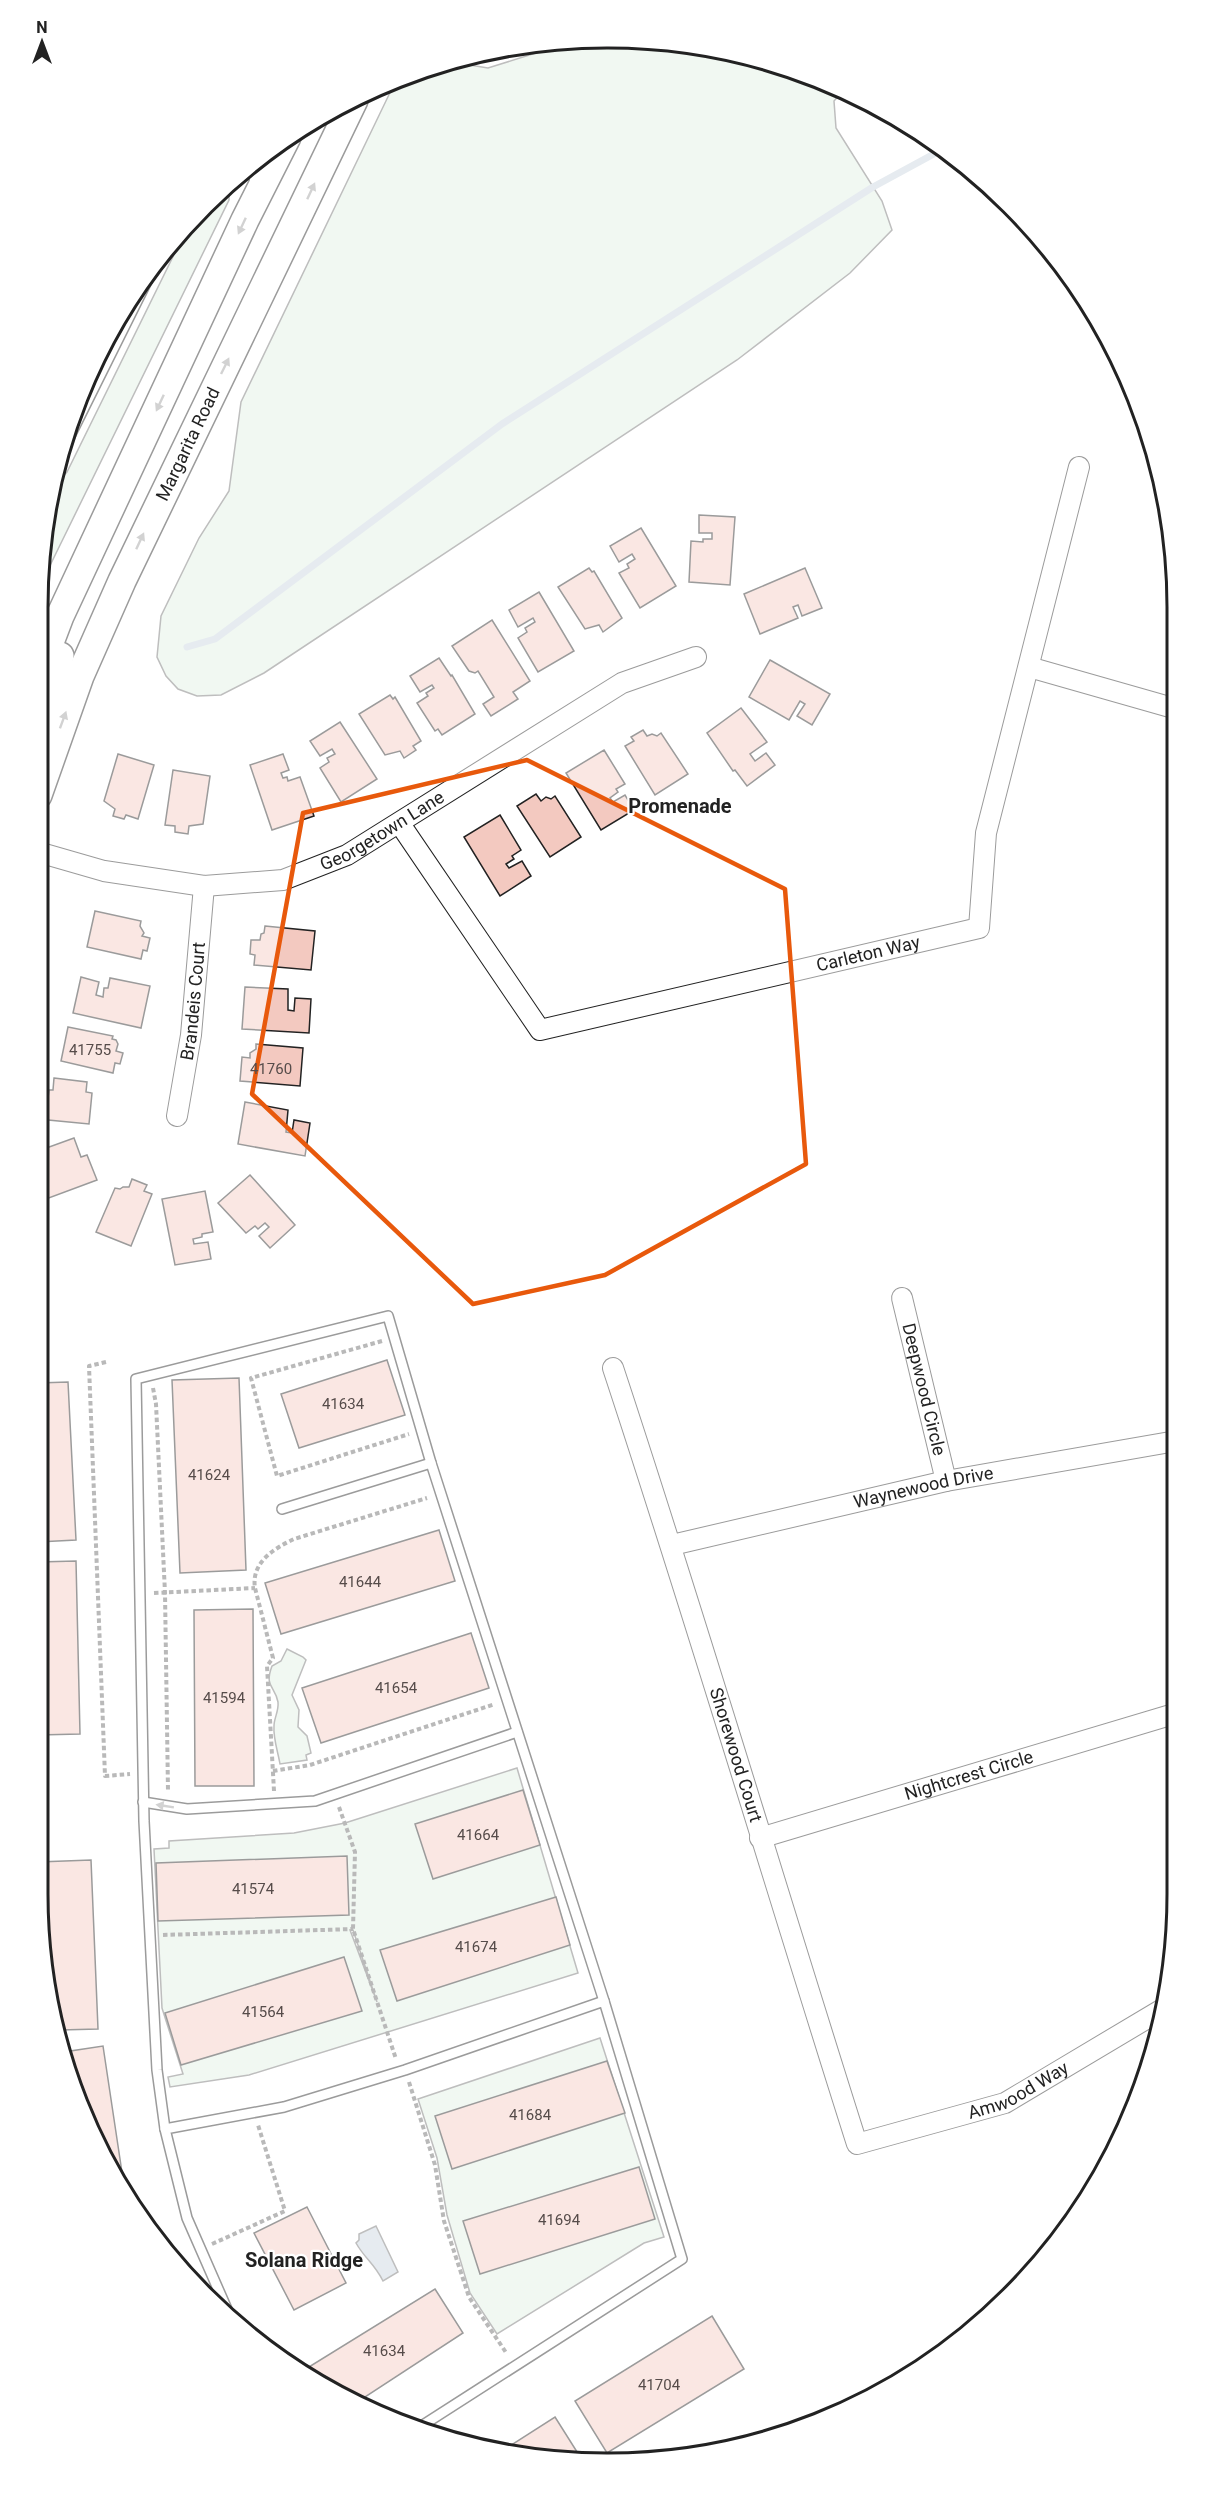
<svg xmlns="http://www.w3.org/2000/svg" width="1215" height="2501" viewBox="0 0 1215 2501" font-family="Roboto,sans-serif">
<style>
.green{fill:#e0efe3;stroke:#6f6f6f;stroke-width:1.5;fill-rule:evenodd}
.water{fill:#c7d3dd;stroke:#6f6f6f;stroke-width:1.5}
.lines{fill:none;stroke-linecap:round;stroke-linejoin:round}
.stream{stroke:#c7d3dd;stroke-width:7}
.building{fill:#f3c9c0;stroke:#222;stroke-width:1.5}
.service-casing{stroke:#222;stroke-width:12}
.minor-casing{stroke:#222;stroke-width:22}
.secondary-casing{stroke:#222;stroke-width:30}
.path{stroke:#646464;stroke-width:4;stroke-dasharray:4.5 3;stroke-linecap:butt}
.service{stroke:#fff;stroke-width:9}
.minor{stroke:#fff;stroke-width:20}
.secondary{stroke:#fff;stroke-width:27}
.oneway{fill:#9c9c9c}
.marked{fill:none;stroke:#e8590c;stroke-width:4.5;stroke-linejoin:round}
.labels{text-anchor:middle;stroke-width:4.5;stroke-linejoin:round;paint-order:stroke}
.number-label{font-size:15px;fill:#564c4a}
.street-label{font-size:18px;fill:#222;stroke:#fff}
.neighbourhood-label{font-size:20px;font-weight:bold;fill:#222;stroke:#fff}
.rim{fill:none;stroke:#222;stroke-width:3}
</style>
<rect width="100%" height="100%" fill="#fff"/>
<g class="green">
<path d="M608 38 719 49 826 81 843 91 834 101 836 128 882 201 892 230 850 273 737 360 264 673 221 695 197 696 178 689 166 676 157 657 161 616 199 538 229 491 241 402 397 78 451 62 488 68 574 41Z"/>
<path d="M229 185V200L39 588 49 496 51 488 67 472 191 220 205 204Z"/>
<path d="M287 1649 303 1657 306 1660 292 1695 299 1710 298 1727 307 1736 311 1753 306 1755 307 1760 280 1764C278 1752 273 1738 274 1726 274 1718 279 1711 278 1702 275 1686 264 1687 272 1666L281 1661Z"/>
<path d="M517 1768 578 1973 249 2075 170 2087 168 2077 183 2074 162 2008 154 1849 169 1848V1841L294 1833 345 1823ZM351 1930H353L377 2002 350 1930Z"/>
<path d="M600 2038 664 2237 644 2243 497 2334 470 2293 447 2215 437 2158 418 2099Z"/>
</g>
<path class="water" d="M376 2226 398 2272 383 2281C374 2263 365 2259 356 2243L359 2240V2234Z"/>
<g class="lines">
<path class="stream" d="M187 647 215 639 502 424 873 187 943 149"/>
</g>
<g class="building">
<path d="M699 515 735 517 730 585 689 582 691 541 703 542V539H712V533H699Z"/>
<path d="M641 528 676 586 640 608 619 573 629 568 627 564 635 559 632 554 619 562 610 546Z"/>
<path d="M589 568 592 572 594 571 622 618 603 632 599 625 585 629 558 587Z"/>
<path d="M805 568 822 608 802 616 798 605 793 607 798 618 760 634 744 594Z"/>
<path d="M539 592 574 651 538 672 518 638 527 632 525 628 535 622 533 618 518 627 509 610Z"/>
<path d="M492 620 530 681 513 692 518 699 491 716 483 704 494 697 478 671 475 673 469 671 452 646Z"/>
<path d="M439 658 451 676 452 675 475 714 442 735 438 729 435 731 417 703 428 696 426 693 434 688 432 685 420 692 410 676Z"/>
<path d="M770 660 830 694 812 725 797 716 805 704 800 701 789 720 749 697Z"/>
<path d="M390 695 393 699 395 697 421 741 413 746 416 750 404 758 400 751 385 755 359 714Z"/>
<path d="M741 708 767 742 750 754 755 761 766 753 775 765 747 786 735 770 733 771 707 733Z"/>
<path d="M340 722 377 779 341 802 320 768 329 762 327 758 335 754 332 749 320 756 310 741Z"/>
<path d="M643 730 647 736 652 734 657 736 661 733 688 774 655 795 625 746 634 741 631 737Z"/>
<path d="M604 750 625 784 616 789 618 792 610 798 613 802 625 795 634 810 601 830 566 773Z"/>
<path d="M118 754 154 765 138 819 126 815 124 819 113 816 115 809 104 801Z"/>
<path d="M283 754 289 770 281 773 283 778 287 777 288 781 300 777 314 816 272 830 250 765Z"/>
<path d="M173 770 210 776 203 824 189 826 188 834 175 832V826L165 825Z"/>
<path d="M536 794 541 801 546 797 551 799 555 796 581 837 550 857 517 806Z"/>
<path d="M500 815 521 850 512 856 514 859 506 864 509 868 522 861 531 876 500 896 464 837Z"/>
<path d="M95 911 141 921 140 926 144 933 142 936 150 938 147 951 143 950 141 959 87 947Z"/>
<path d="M265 926 315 931 311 970 254 965 255 955 250 954 251 940H260L261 934 264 933Z"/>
<path d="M81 977 99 982 96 995 103 997 104 988H108L110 978 150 986 141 1028 73 1013Z"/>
<path d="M245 987 288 989V1010L294 1011 295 998 311 999 309 1033 242 1029Z"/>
<path d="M68 1027 113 1036 112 1039 116 1040 118 1044 116 1051 123 1053 120 1064 115 1063 113 1073 61 1061Z"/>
<path d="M256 1044 303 1048 300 1086 240 1081 242 1057 250 1058V1053L256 1049Z"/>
<path d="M54 1078 87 1082 86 1092 92 1093 89 1124 38 1119V1084L43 1085 42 1098H48L49 1090H53Z"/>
<path d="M245 1102 288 1110 286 1132 292 1133 294 1120 310 1123 305 1156 238 1144Z"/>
<path d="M74 1138 81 1157 87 1155 97 1180 38 1202V1151Z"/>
<path d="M250 1175 295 1225 270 1248 259 1236 269 1227 265 1223 258 1229 255 1226 246 1233 218 1203Z"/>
<path d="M132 1179 147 1185 144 1191 152 1194 131 1246 96 1232 115 1188 120 1189 123 1187H129Z"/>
<path d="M205 1191 213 1232 202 1234V1237L193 1239 194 1244 208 1242 211 1259 175 1265 162 1199Z"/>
<path d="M387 1360 405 1415 299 1448 281 1394Z"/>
<path d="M239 1378 246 1570 180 1573 172 1380Z"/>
<path d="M68 1382 76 1540 38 1542V1383Z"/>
<path d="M439 1530 455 1581 281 1634 265 1583Z"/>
<path d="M76 1561 80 1734 38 1735V1562Z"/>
<path d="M253 1609 254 1786H195L194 1610Z"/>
<path d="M471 1633 489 1688 321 1743 302 1688Z"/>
<path d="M523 1790 540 1845 433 1879 415 1824Z"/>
<path d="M347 1856 349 1915 158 1921 156 1863Z"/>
<path d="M91 1860 98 2029 60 2030 38 1894V1862Z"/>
<path d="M556 1897 570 1945 397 2001 380 1950Z"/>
<path d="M344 1957 362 2011 181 2065 165 2013Z"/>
<path d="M103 2046 123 2179 68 2077 64 2052Z"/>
<path d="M607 2061 625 2113 452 2169 435 2116Z"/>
<path d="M639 2167 655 2219 480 2274 463 2221Z"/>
<path d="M307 2207 346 2283 294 2310 254 2233Z"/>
<path d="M435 2289 463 2333 359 2401 322 2387 309 2377 304 2370Z"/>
<path d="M712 2316 744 2369 607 2453 575 2401Z"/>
<path d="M555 2417 579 2455 499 2453Z"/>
</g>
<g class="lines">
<defs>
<g id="service">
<path d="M248 168 254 177 256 185"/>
<path d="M61 454 155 265"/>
<path d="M282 1509 431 1463"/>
<path d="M143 1802 187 1809 315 1801 517 1732"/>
<path d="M165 2129 157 2070 144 1821 136 1379 388 1316 431 1463 604 2001"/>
<path d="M233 2323 187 2218 165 2129 284 2107 405 2070 604 2001 682 2259 423 2425"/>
</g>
<g id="minor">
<path d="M1029 667 1173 708"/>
<path id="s1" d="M400 824 540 1030 979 928 986 833 1079 467"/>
<path id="s2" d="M38 852 104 871 204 886 283 880 347 855 622 683 696 657"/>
<path id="s3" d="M177 1116 191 1035 204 886"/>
<path id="s4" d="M902 1298 946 1481"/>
<path id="s5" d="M613 1368C698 1625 775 1886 857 2144L1005 2103 1166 2007"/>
<path id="s6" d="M672 1545 946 1481 1176 1441"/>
<path id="s7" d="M760 1838 1177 1713"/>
</g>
<g id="secondary">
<path d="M38 674 60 616 245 220 287 137"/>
<path d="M38 718 60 656"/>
<path id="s8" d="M38 795 80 676 122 581 354 100"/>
</g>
</defs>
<use href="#service" class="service-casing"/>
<use href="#minor" class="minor-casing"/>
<use href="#secondary" class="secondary-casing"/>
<g class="path">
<path d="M382 1341 251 1378 277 1476 409 1434"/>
<path d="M106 1362 89 1366 105 1776 130 1774"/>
<path d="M153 1388 156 1404 165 1593 168 1791"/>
<path d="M154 1593 255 1588"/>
<path d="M273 1771 310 1765 495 1704"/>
<path d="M274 1791 267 1666 273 1658 255 1588C251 1563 273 1549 294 1539L427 1498"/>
<path d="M339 1807 355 1852 353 1929 396 2059"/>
<path d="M163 1935 353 1929"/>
<path d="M409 2082 435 2165 444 2221 469 2297 507 2354"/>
<path d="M212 2244 285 2211 258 2125"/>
</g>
<use href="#service" class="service"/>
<use href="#minor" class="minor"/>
<use href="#secondary" class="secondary"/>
</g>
<defs><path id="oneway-solid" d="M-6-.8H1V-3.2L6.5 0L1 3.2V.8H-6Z" transform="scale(1.5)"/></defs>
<g class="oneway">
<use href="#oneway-solid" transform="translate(311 191) rotate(-65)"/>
<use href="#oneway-solid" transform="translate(242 226) rotate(115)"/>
<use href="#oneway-solid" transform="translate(225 366) rotate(-64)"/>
<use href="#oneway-solid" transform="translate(160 403) rotate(115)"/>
<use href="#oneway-solid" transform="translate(140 541) rotate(-65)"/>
<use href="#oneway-solid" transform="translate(63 720) rotate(-70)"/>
<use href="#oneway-solid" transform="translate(165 1806) rotate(-171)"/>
</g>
<path d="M0 0H1215V2501H0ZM527 760 785 889 806 1164 605 1275 473 1304 252 1094 303 813Z" fill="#fff" fill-opacity=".55" fill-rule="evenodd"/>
<path class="marked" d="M527 760 785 889 806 1164 605 1275 473 1304 252 1094 303 813Z"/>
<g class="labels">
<g class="number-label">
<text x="90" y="1055">41755</text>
<text x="271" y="1074">41760</text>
<text x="343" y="1409">41634</text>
<text x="209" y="1480">41624</text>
<text x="360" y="1587">41644</text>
<text x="396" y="1693">41654</text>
<text x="224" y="1703">41594</text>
<text x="478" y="1840">41664</text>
<text x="253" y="1894">41574</text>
<text x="476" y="1952">41674</text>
<text x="263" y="2017">41564</text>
<text x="530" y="2120">41684</text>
<text x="559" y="2225">41694</text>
<text x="384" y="2356">41634</text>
<text x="659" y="2390">41704</text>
</g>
<g class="street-label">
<text dy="6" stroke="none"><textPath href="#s8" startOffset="382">Margarita Road</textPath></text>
<text dy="6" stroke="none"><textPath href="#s2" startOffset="360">Georgetown Lane</textPath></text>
<text dy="6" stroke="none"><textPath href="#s1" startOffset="586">Carleton Way</textPath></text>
<text dy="6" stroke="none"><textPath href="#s3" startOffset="116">Brandeis Court</textPath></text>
<text dy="6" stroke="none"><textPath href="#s4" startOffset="94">Deepwood Circle</textPath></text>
<text dy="6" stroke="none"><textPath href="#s6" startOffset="258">Waynewood Drive</textPath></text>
<text dy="6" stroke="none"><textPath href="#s5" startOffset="406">Shorewood Court</textPath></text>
<text dy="6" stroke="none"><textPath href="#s7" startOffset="218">Nightcrest Circle</textPath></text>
<text dy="6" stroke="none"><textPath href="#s5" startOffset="984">Amwood Way</textPath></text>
</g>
<g class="neighbourhood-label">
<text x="680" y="813">Promenade</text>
<text x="304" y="2267">Solana Ridge</text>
</g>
</g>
<path d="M0 0H1215V2501H0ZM607 48H608A559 559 0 0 1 1167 607V1894A559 559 0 0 1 608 2453H607A559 559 0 0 1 48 1894V607A559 559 0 0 1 607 48Z" fill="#fff" fill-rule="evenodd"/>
<path class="rim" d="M607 48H608A559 559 0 0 1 1167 607V1894A559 559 0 0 1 608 2453H607A559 559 0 0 1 48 1894V607A559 559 0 0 1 607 48Z"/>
<g transform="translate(42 42)" stroke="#ffffff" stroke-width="4.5" paint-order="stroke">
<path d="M0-4.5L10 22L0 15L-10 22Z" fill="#222222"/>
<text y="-9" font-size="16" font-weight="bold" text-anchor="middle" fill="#222222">N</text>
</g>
</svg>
